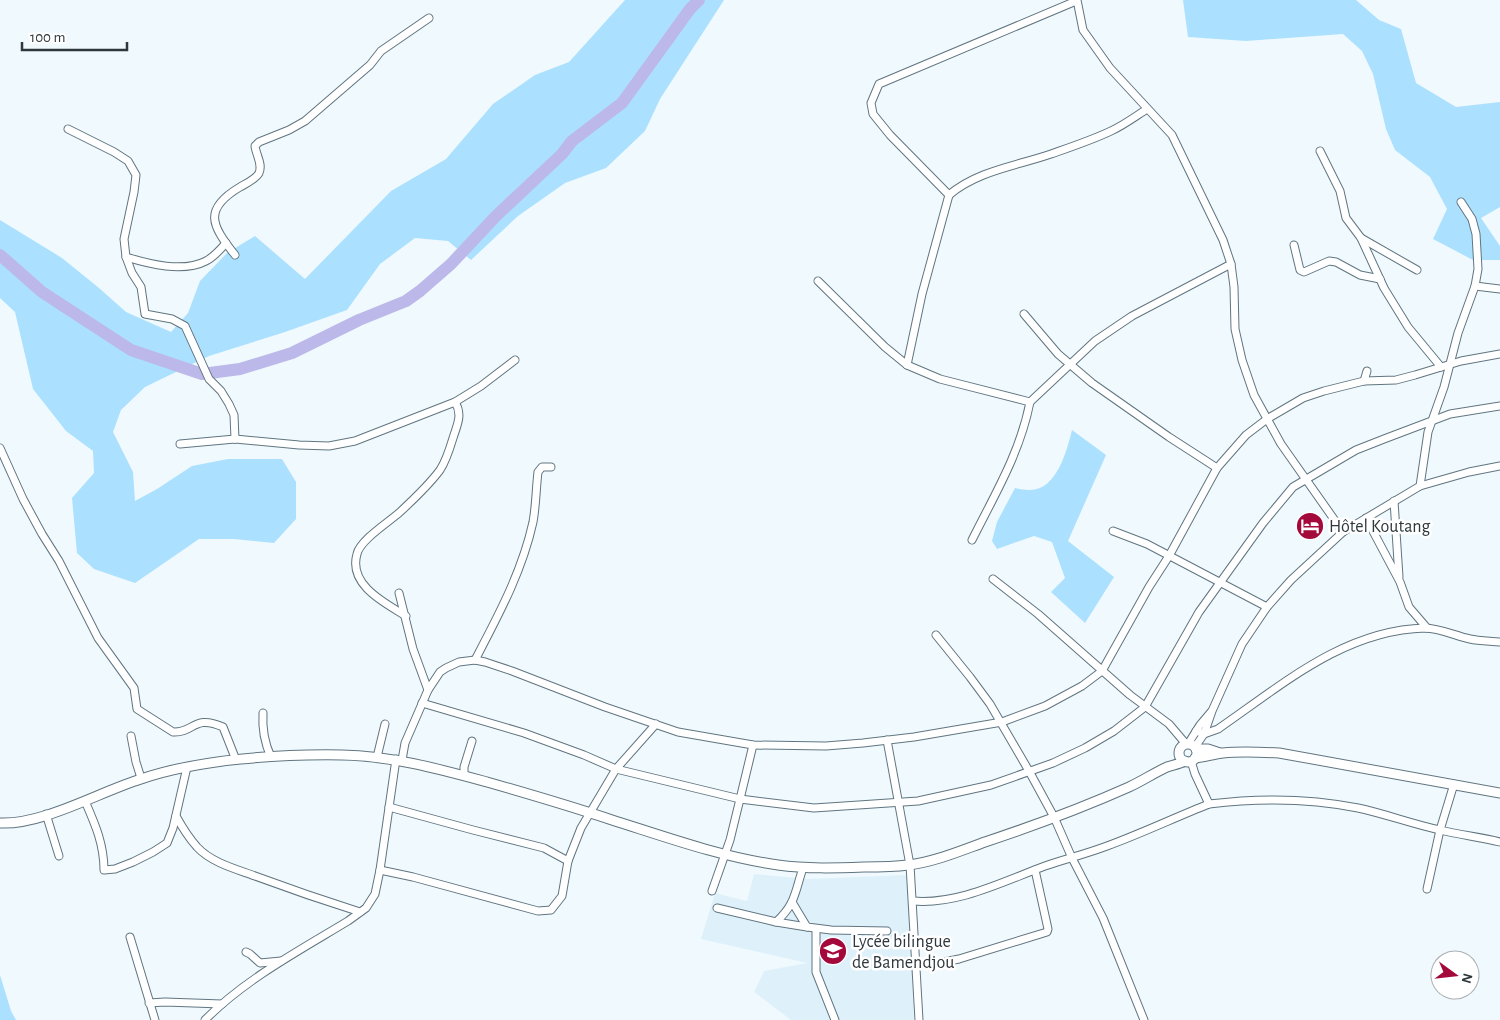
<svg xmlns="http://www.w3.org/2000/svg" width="1500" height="1020" viewBox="0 0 1500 1020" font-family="'Alegreya Sans',sans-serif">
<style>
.built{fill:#def1fb}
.green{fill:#abe1fe}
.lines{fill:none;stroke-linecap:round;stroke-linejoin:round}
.river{stroke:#bcb8e9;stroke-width:12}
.minor-casing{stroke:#607580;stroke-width:9}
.secondary-casing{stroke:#607580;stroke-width:11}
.minor{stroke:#fff;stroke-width:7}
.secondary{stroke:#fff;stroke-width:9}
.labels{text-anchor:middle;stroke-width:5;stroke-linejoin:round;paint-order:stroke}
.poi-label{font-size:18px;fill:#2e373c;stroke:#fff;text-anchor:start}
</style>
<rect width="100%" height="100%" fill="#f0f9fe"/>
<path class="built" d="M754 874 808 879 905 875 908 879 910 913 914 1020H791L754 992 764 971 807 963 701 939 715 893 747 901Z"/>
<g class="green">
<path d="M625 0H724L660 99 645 131 606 168 565 183 518 216 471 260 448 241 415 238 380 264 347 310 285 332 209 356 145 387 121 410 113 432 133 472 135 501 157 489 192 466 228 459H282L296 482V519L274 543 234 539H199L135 583 94 569 77 553 72 498 94 473 93 451 66 431 33 389 15 312 0 298V220L62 258 99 288 126 312 171 332 188 313 200 281 227 253 255 236 305 279 391 191 446 159 493 104 535 75 569 62Z"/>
<path d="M1183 0H1356L1379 20 1401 29 1416 83 1456 107 1500 102V207L1481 218 1500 246V260H1473L1433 239 1447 209 1430 177 1395 150 1386 129 1373 74 1362 51 1343 34 1246 41 1188 37Z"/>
<path d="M1072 430 1106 455 1068 541 1114 577 1085 623 1051 592 1065 578 1052 542 1034 536 997 549 992 541 997 522 1015 488C1019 489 1025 490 1030 490 1057 490 1067 450 1072 430Z"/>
<path d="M0 975 11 1011 16 1020H0Z"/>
</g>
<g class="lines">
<path class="river" d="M0 255 42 292 131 350 202 374 240 369 292 353 359 320 406 301 420 291 451 264 496 216 562 154 572 141 622 103 690 9 699 0"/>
<defs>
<g id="minor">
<path d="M1077 0 1083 30 1110 68 1172 135 1223 240 1231 264 1234 287 1235 329 1242 360 1254 395 1281 444 1343 532"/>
<path d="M68 129 114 152 128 161 136 175 134 192 124 239 126 257 132 273 141 287 145 314 172 319 185 326 209 379 221 391 229 404 234 415 235 439"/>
<path d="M1320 151 1340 191 1346 218 1361 238 1384 288 1408 327 1441 367"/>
<path d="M949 195 890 135 873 114 871 103 879 84 1076 1"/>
<path d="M1361 238 1417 270"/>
<path d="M1294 245 1300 270 1304 272 1329 261 1336 262 1360 275 1380 279"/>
<path d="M235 255C211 225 203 209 240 187 247 183 256 179 259 173 263 164 256 155 255 146L259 142 289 130 305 121 370 65 381 51 429 18"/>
<path d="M126 257C149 264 183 273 206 261 214 257 220 250 226 243"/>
<path d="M818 281 885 347 907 365 940 379 1030 402 1095 341 1132 316 1231 264"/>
<path d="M1475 286 1500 289"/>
<path d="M1024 314 1058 354 1092 383 1169 437 1217 468"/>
<path d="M907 365 922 294 949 195C977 171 1016 166 1051 154 1071 147 1092 140 1111 131 1124 125 1136 116 1147 109"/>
<path d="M1364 381 1367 371"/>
<path d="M180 444 235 439 299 445 329 446 355 441 455 402 481 386 515 360"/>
<path d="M0 448 23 499 42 534 59 561 98 638 134 688 137 709 173 732C195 733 193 714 223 727L236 760"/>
<path d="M1420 486 1428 432 1444 387 1458 333 1475 286 1478 269 1476 234 1472 219 1461 202"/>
<path d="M1394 501 1399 577"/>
<path d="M1366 518 1400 582 1409 607 1427 628"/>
<path d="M1113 531 1147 544 1267 607"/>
<path d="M972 540C995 494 1020 453 1030 402"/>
<path d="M993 579 1038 614 1130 695 1169 724 1186 744"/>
<path d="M399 593 413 649 428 690 405 743 402 760"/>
<path d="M406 616C385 603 348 585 357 554 360 540 389 522 400 512 414 499 429 485 440 470 446 461 450 448 453 438 457 425 463 415 455 402"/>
<path d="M936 635 970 677 990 704 1029 771 1054 817 1072 858 1103 918 1144 1020"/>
<path d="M475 660C498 616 522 572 533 522 536 506 536 488 538 472L542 467H551"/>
<path d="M428 690 440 672 446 668 459 662 475 660 485 662 512 671 605 707 678 732 753 745 826 746 863 743 914 737 1002 722 1045 706 1082 686 1102 671 1149 587 1169 556 1217 468 1246 435 1267 419 1303 398 1324 391 1364 381 1396 380 1415 375 1461 361 1500 354"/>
<path d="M422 703 524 733 584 755 616 769 740 799 753 745"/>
<path d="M263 713C262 729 264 742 271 757"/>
<path d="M1196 731 1204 734 1218 729C1282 685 1344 630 1425 628 1439 628 1456 636 1470 639 1479 641 1490 641 1500 642"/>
<path d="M131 736 136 762 141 778"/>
<path d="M887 740 910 865 919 1020"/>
<path d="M1188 744 1200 725 1211 712"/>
<path d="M1195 747 1204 734 1212 711 1242 644 1267 607 1291 580 1343 532 1420 486 1469 472 1500 466"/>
<path d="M377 757 385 724"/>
<path d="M1191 761 1195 774 1209 804"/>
<path d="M464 776V767L472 741"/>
<path d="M85 801C95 824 104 844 104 870L115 869 133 862 153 852 167 843 173 828 187 767"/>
<path d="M389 807 473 830 544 848 568 861"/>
<path d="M46 814 59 856"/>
<path d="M176 816C182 827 189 838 197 847 212 863 236 869 255 876 290 889 325 901 360 912"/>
<path d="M380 870 413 877 538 911 551 910 562 896 568 861 581 828 616 769 656 724"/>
<path d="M1427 889 1440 830 1454 784"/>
<path d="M712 891 730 840 740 799 814 808 918 801 991 785 1053 763 1085 748 1114 731 1145 707 1199 612 1263 523 1293 487 1356 450 1384 439 1450 414 1500 406"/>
<path d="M913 901C958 905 1004 881 1045 866 1065 859 1086 854 1107 846 1140 834 1176 817 1209 804 1258 798 1309 798 1358 808 1386 814 1412 824 1440 830 1460 835 1480 837 1500 842"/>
<path d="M792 902 807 927 831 930 887 931"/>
<path d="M717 908 776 922C796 904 795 891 803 868"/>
<path d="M776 922 807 927"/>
<path d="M816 929V972L835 1020"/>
<path d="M130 937 155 1020"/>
<path d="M246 952 250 954 260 963 281 961"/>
<path d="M916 964 944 962 959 959 1047 932 1048 929 1035 870"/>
<path d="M149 1003 165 1002 222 1004"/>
<path d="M205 1020C244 980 300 950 348 921L366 908 375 894 380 870 396 759"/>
</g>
<g id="secondary">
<circle cx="1188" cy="753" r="9"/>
<path d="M1196 749H1208L1220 753"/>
<path d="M1195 758C1205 757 1214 754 1223 753 1241 751 1260 752 1279 753L1500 793"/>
<path d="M0 823C43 825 99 792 141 779 200 759 280 754 342 755 392 756 439 769 487 782 529 794 570 806 612 820 666 837 721 857 778 865 807 869 836 868 864 867 879 867 893 867 908 865 934 862 960 851 985 842 1033 826 1082 808 1129 787 1142 781 1154 773 1167 767 1173 765 1179 764 1185 761"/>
</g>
</defs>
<use href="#minor" class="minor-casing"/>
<use href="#secondary" class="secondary-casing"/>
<use href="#minor" class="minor"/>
<use href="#secondary" class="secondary"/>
</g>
<defs>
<symbol id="hotel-disc" viewBox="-11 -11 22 22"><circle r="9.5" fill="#a4093b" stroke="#fff"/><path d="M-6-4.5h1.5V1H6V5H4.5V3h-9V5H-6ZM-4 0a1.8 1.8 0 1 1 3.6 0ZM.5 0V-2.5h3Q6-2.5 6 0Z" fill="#fff"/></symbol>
<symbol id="school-disc" viewBox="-11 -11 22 22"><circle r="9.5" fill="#a4093b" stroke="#fff"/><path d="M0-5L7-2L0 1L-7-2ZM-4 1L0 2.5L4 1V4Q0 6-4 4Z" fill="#fff"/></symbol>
</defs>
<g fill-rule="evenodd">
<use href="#hotel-disc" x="1294" y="510" width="32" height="32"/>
<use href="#school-disc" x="817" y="935" width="32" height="32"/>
</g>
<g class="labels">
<g class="poi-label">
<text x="1329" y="532">Hôtel Koutang</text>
<text x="852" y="947">Lycée bilingue<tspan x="852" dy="21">de Bamendjou</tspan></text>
</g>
</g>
<g transform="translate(1455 975) rotate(105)"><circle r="24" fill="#ffffff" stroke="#abafb1"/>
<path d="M0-4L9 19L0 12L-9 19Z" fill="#a4093b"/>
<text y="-8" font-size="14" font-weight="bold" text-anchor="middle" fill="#2e373c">N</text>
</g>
<path d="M22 42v8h105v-8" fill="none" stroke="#2e373c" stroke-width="2.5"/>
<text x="30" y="42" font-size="15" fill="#2e373c" stroke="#ffffff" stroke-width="4" paint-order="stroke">100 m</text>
</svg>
